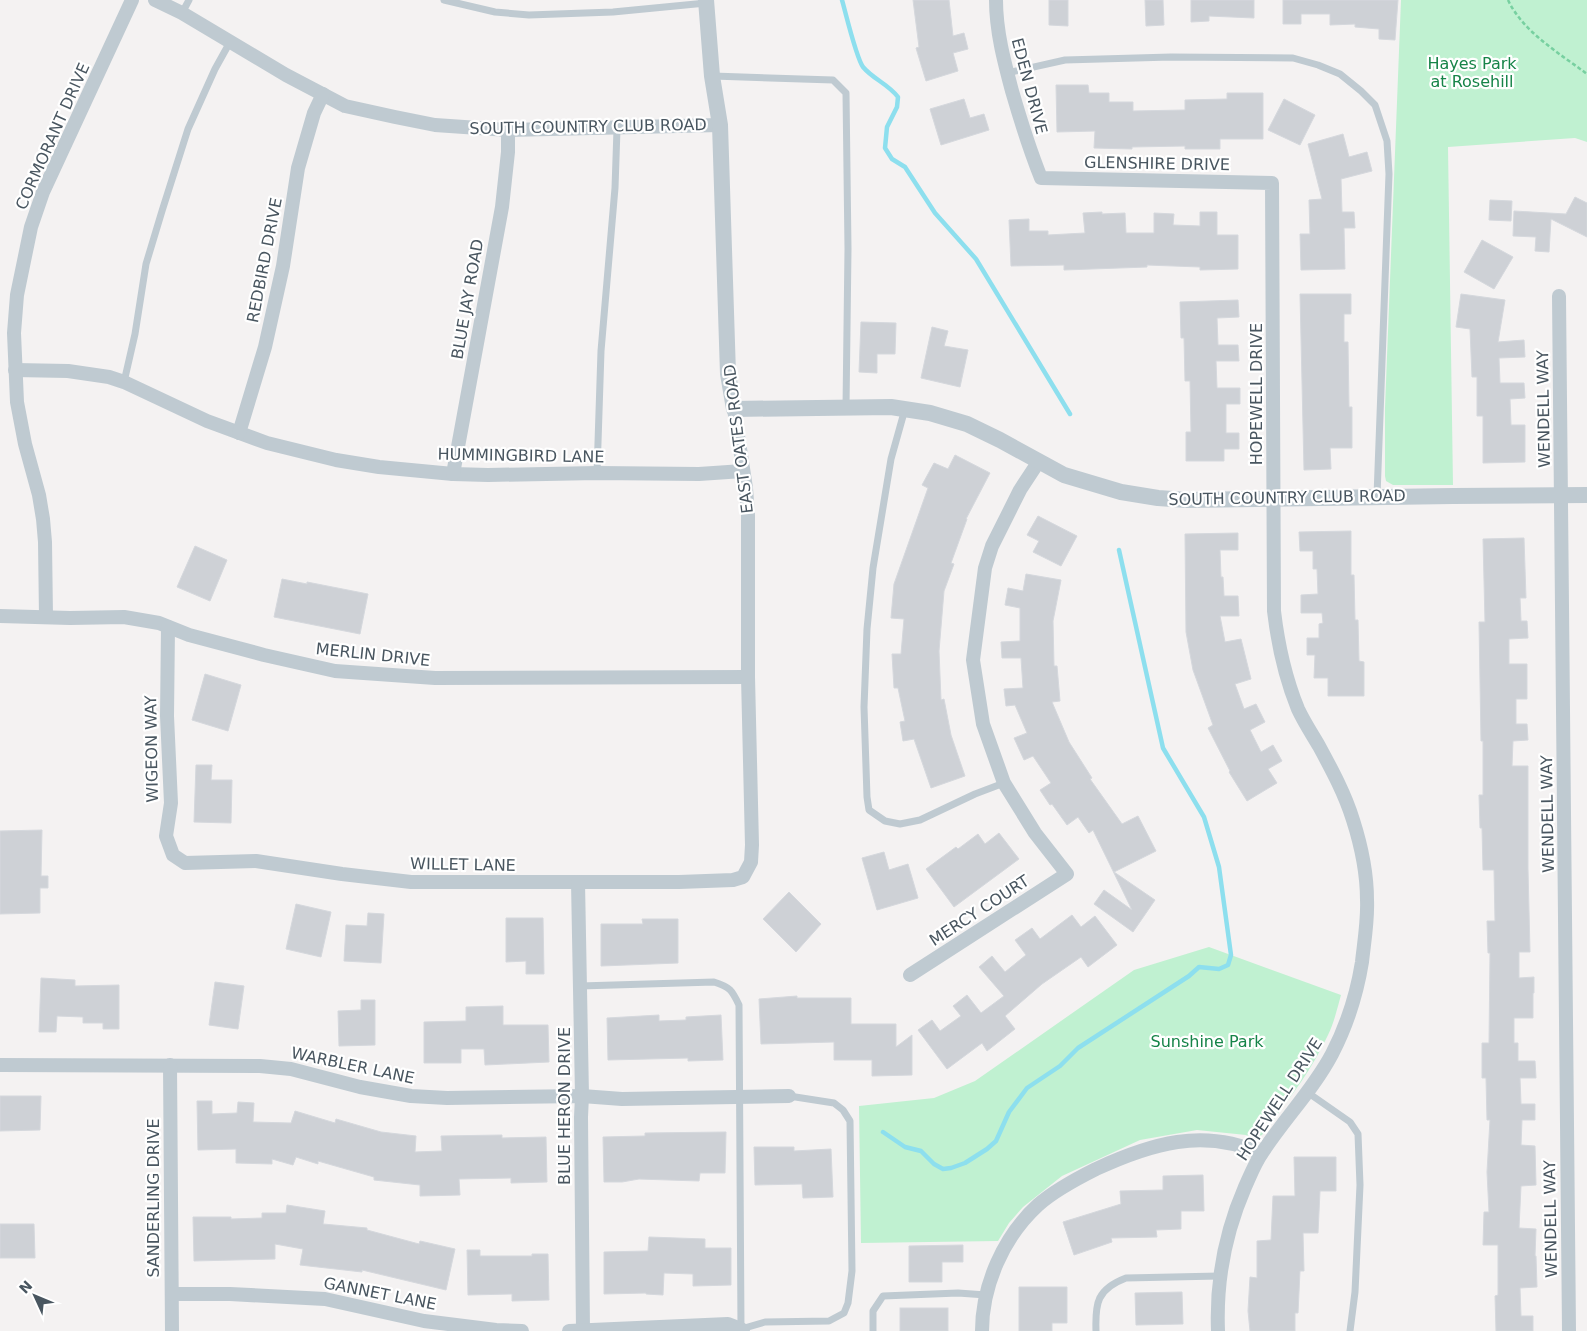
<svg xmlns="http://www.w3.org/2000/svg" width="1587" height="1331" viewBox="0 0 1587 1331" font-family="'DejaVu Sans',sans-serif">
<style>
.green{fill:#c0f1d1}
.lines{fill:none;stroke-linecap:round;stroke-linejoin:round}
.stream{stroke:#8ddfee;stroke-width:4.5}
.building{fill:#ced1d6;stroke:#d5d8dd}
.path{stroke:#77d0a0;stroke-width:2.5;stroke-dasharray:4 2.5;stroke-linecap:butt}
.service{stroke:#bfcad1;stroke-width:7}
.minor{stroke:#bfcad1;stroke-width:14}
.tertiary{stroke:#bfcad1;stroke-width:16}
.labels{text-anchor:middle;stroke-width:4.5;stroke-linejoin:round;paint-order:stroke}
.park-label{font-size:16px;fill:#168448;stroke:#fff}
.street-label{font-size:16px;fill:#495660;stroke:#fff}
</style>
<rect width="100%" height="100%" fill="#f4f2f2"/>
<g class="green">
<path d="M1401 0H1587V142L1575 138 1448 147 1453 485H1393L1386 481 1385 476V408Z"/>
<path d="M1209 947 1341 995C1337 1009 1334 1023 1328 1035 1311 1072 1286 1103 1262 1135L1253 1138 1246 1135 1197 1130 1140 1140 1062 1176 1023 1207 1009 1223 998 1241 861 1243 859 1106 934 1098 975 1081 1134 970Z"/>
</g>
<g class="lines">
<g class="stream">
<path d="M842 0C846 14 856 57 863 67 873 79 888 84 898 97L897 107 887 127 885 148 892 159 905 167 935 213 976 259 1070 414"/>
<path d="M883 1132 905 1147 921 1151 934 1164 943 1169 951 1168 965 1163 987 1149 996 1141 1009 1112 1027 1088 1060 1066 1078 1048 1189 976 1199 967 1219 969 1228 965 1231 955 1219 867 1204 817 1163 748 1119 550"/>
</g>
</g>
<g class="building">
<path d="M913 0H949L953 36 964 33 968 49 953 53 958 71 926 81 916 48 919 47Z"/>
<path d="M1049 0H1068V26L1049 25Z"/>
<path d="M1145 0H1163L1164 25 1146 26Z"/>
<path d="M1191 0H1254V18L1209 16V21L1191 22Z"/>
<path d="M1283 0H1398L1395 40 1379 39V29L1355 27V24L1330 25V14H1301V24H1283Z"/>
<path d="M1056 85H1088L1089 93H1109V102H1133V111L1185 110V100L1227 99V93H1263V139H1220V149H1185V146L1132 147V149L1094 148 1095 131 1057 132Z"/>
<path d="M964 99 970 118 984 114 989 130 941 145 930 109Z"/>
<path d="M1284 99 1315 115 1300 145 1268 130Z"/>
<path d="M1343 134 1349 157 1367 152 1372 171 1341 179 1342 212H1354L1355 228H1344L1345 269 1301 270 1300 234H1310L1309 200 1322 199 1308 144Z"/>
<path d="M1575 197 1587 203V237L1551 219 1549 252 1535 251 1536 237 1513 236 1514 211 1566 214Z"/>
<path d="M1490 200 1512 201 1511 221 1489 220Z"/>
<path d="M1102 212V214L1125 213 1126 233H1154V213L1174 214 1173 225 1200 226V212H1217V235H1238V269L1200 270V267L1147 265V267L1064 270V265L1011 266 1009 220 1029 219V231H1048V235L1085 233 1083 213Z"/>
<path d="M1482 240 1513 257 1494 289 1464 272Z"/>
<path d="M1300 294H1351V314H1344V342H1348L1349 407H1352V448H1330L1331 469 1304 470Z"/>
<path d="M1461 294 1505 300 1498 342 1524 340 1525 357 1499 358 1500 383H1524L1525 398 1510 399 1511 425H1525V462L1483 463V416H1477V377H1472L1470 329 1456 327Z"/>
<path d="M1238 300 1239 317 1217 318 1218 345H1238L1239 361H1216L1217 388H1240V404H1226V433H1239V449H1224V461H1186V432H1191L1190 381H1185L1184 338H1181L1180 302Z"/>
<path d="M861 322 896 323 895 354H877V373L859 372Z"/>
<path d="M932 327 948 331 944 346 968 350 960 387 921 378Z"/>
<path d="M955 455 990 473 966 519H967L951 563 954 564 944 591 939 651 941 700 944 699 951 735 965 776 931 788 914 739 903 741 900 722 905 721 898 688H894L892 654H901L904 619 891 618 894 584 928 488 922 485 934 463 948 469Z"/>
<path d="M1038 516 1077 536 1061 566 1033 552 1039 541 1027 535Z"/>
<path d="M1351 531V575H1354L1355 620H1358L1359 661 1364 662V696H1328V678H1314L1315 655H1307V638H1319V624L1323 623 1322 613H1301V595L1318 594 1317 569H1313V551H1300L1299 532Z"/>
<path d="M1238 533V550H1220L1221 577H1223L1224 596H1238L1239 616H1220L1225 642 1241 639 1251 679 1235 684 1244 709 1256 704 1265 722 1250 730 1261 752 1273 745 1282 761 1268 769 1277 783 1247 801 1229 772 1230 771 1208 728 1213 725 1193 670 1186 632 1185 534Z"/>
<path d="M1524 538 1526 598H1520L1521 621H1527L1528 638 1509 639V664H1527V699H1516V724H1527L1528 740 1513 741 1512 766H1528V869L1530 952H1519V978L1534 977V993H1533V1018H1514V1043H1518V1061H1535L1536 1078H1520L1521 1104H1535V1120H1522L1521 1145 1535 1146 1536 1185 1521 1186 1519 1228 1536 1229 1535 1256H1536L1537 1287 1520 1288 1521 1316H1533V1331H1496L1495 1296 1498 1295V1245H1483L1484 1212H1489L1487 1172 1490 1120H1487L1486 1078H1482V1043H1489L1490 953H1488L1487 921H1495L1494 870H1483L1482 828H1480L1479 795H1483V741H1481L1479 622H1485L1483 539Z"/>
<path d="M195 546 227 560 210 601 177 587Z"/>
<path d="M1026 574 1061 580 1053 621 1054 666H1057L1060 701 1052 702 1069 742 1092 778 1090 779 1122 824 1138 816 1156 851 1114 872 1155 900 1133 932 1094 904 1104 890 1132 910 1093 830 1089 833 1078 817 1067 825 1052 804 1050 805 1040 790 1051 783 1033 756 1024 760 1014 738 1027 733 1015 705 1006 706 1004 689 1023 688 1021 658H1002L1001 642 1020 641V608L1005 605 1008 588 1023 591Z"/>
<path d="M282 579 307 584V582L368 594 360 634 274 617Z"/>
<path d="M205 674 241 685 228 731 192 720Z"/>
<path d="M196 765H212L211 780H232L231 823 194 822Z"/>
<path d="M42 830 41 876H48V888H40V913L0 914V831Z"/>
<path d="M999 833 1019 859 954 907 926 869 956 847 958 849 978 834 985 844Z"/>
<path d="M884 852 889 870 908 864 918 898 877 910 862 858Z"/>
<path d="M789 892 821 924 796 952 763 919Z"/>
<path d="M296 904 331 912 321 957 286 949Z"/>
<path d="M368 913 384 914 381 963 344 961 346 925 367 926Z"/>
<path d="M1072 915 1081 927 1095 916 1117 945 1088 967 1081 957 1042 984 1005 1016 1015 1029 987 1051 982 1043 947 1069 918 1030 932 1020 940 1031 961 1016 953 1006 967 995 981 1013 1004 996 979 967 992 956 1005 972 1026 955 1015 940 1032 928 1040 939Z"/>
<path d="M506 918H543L544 974H526V961L506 962Z"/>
<path d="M642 919H678V963L601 966V924H643Z"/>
<path d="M41 978 75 980V986L119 985V1029H103V1023H83V1017L57 1016 56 1032H39Z"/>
<path d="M215 982 244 986 238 1029 209 1025Z"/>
<path d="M797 996V998H851V1024H896V1047L912 1035V1075L872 1076V1060H834V1042L761 1044 759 999Z"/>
<path d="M361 1000H375V1045L339 1046 338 1011 361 1010Z"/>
<path d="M503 1006V1025H548L549 1062 485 1065 484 1049H461V1063H424V1022L466 1021V1007Z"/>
<path d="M659 1015V1021L686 1020V1017L721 1015 723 1060 688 1061V1058L608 1060 607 1018Z"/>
<path d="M0 1096H41L40 1130 0 1131Z"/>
<path d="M197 1101H212V1114L237 1113 238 1102 254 1103 253 1122 291 1123 295 1111 335 1123 336 1119 381 1132 416 1136 415 1152 442 1151 441 1136 502 1135V1138L546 1137 547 1182 511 1183V1178L459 1179 460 1195 420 1196V1185L374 1180V1177L318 1161V1164L296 1157 293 1165 272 1159V1164L236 1163V1149L198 1150Z"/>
<path d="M726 1132 725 1173H700L699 1181 639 1179 622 1182H604L603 1137 645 1136V1133Z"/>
<path d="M754 1147H794V1151L831 1149 833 1197 803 1198 802 1184 755 1185Z"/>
<path d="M1294 1157H1336V1191H1320L1318 1233H1303L1304 1271H1300L1298 1313H1295V1331H1250L1248 1311 1250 1277 1257 1278V1241L1271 1240 1273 1196H1295Z"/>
<path d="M1203 1175 1204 1211H1181V1229L1156 1230 1157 1237 1111 1238 1112 1242 1074 1255 1063 1222 1121 1204 1120 1191 1163 1190V1176Z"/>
<path d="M287 1205 325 1211 323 1224 367 1228V1230L419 1244 420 1241 455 1249 446 1290 362 1270V1272L300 1265 303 1249 275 1244V1259L194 1261 193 1217H231V1219L262 1218V1213H286Z"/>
<path d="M0 1224H34L35 1258H0Z"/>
<path d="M649 1237 705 1239V1248H731V1285L693 1286V1274L664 1273 663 1295 646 1294V1293L604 1294V1252L648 1251Z"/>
<path d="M963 1245V1262H942V1282H909V1246Z"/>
<path d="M467 1250H480V1256H532V1254H548L549 1300 512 1301V1294L468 1295Z"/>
<path d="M1019 1287H1067V1323H1052V1331H1019Z"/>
<path d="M1182 1292 1183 1324 1136 1325 1135 1293Z"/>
<rect x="900" y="1308" width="48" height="23"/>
</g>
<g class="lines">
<path class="path" d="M1508 0C1523 32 1559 53 1587 74"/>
<g class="service">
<path d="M444 0 495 12 529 15 613 12 706 3"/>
<path d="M182 13 189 0"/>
<path d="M1007 73 1065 60 1171 57 1293 58 1318 65 1340 74 1361 91 1375 105 1387 141 1389 174 1377 496"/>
<path d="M713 76 833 80 846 93 848 249 846 407"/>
<path d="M124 382 135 334 146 264 162 211 188 129 215 69 230 42"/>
<path d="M905 409 891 459 873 568 867 629 864 707 867 797 869 810 885 821 900 824 920 820 975 794 1004 783"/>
<path d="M597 473 601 351 615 188 617 129"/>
<path d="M580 986 714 982C730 987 732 990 739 1005L741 1329 765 1322 829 1321 844 1313 848 1303 852 1271 850 1121 843 1110 834 1103 789 1096"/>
<path d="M1307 1092 1350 1122 1358 1134 1360 1185 1355 1292 1350 1331"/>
<path d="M873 1331V1311L883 1296 958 1293 986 1295"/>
<path d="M1096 1331C1095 1303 1097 1289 1126 1278L1219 1276"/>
</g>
<g class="minor">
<path d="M155 0 182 13 286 75 345 106 395 117 435 125 508 130 720 125"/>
<path d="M996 0C996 31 1004 61 1012 91 1021 122 1029 148 1041 178L1272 183 1274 611C1278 645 1285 677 1298 709 1304 722 1312 734 1319 746 1332 770 1345 794 1353 820 1361 845 1367 874 1367 900 1368 920 1364 943 1362 962 1357 993 1346 1027 1332 1054 1313 1090 1284 1119 1262 1153 1255 1163 1250 1176 1245 1187 1225 1233 1216 1281 1218 1331"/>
<path d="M1559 296 1569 1331"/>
<path d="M15 370 68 371 109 377 124 382 207 421 267 443 336 460 379 467 453 474 488 475 597 473 699 474 743 471"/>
<path d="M239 433 265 347 283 266 298 168 314 113 323 94"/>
<path d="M453 474 502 207 508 152V130"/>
<path d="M0 616 70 618 124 617 159 623 189 635 264 655 335 671 435 678 748 677"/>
<path d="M46 617 45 542 43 519 39 495 25 444 17 402 14 333 17 295 31 227 43 192 132 0"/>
<path d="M168 627 167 716 171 803 166 836 173 855 185 863 256 861 342 874 411 882H679L733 880 743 877 751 862 752 845 748 677V515L746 488 734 409"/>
<path d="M578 882 582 1096 581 1117 583 1331"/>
<path d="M910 975 1067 874 1035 833 1004 783 983 724 973 660 985 568 992 546 1020 490 1039 461"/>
<path d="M0 1065 260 1066 291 1069 360 1087 411 1096 447 1098 582 1096 622 1099 789 1096"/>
<path d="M170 1065 172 1331"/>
<path d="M172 1294H230L325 1299 424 1321 496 1330 522 1331"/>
<path d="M569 1331 728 1324 741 1329 743 1331"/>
<path d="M982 1331C982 1285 1004 1236 1038 1205 1055 1190 1076 1179 1096 1169 1150 1144 1204 1127 1261 1154"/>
</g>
<path class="tertiary" d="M706 0 712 76 720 125 728 374 734 409 891 407 930 413 967 424 1000 440 1064 475 1121 492 1158 498 1187 500 1453 496 1587 495"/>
</g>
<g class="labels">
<g class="park-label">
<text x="1472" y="69">Hayes Park<tspan x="1472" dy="18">at Rosehill</tspan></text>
<text x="1207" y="1047">Sunshine Park</text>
</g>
<g class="street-label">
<text transform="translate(1030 86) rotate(75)" y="6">EDEN DRIVE</text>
<text transform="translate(588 126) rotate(-1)" y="6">SOUTH COUNTRY CLUB ROAD</text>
<text transform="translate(52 136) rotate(-66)" y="6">CORMORANT DRIVE</text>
<text transform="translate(1157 163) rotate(1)" y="6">GLENSHIRE DRIVE</text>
<text transform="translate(264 260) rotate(-79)" y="6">REDBIRD DRIVE</text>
<text transform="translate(467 299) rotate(-80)" y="6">BLUE JAY ROAD</text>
<text transform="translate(1256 394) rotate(-90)" y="6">HOPEWELL DRIVE</text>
<text transform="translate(1543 409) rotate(-91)" y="6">WENDELL WAY</text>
<text transform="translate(738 439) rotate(-97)" y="6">EAST OATES ROAD</text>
<text transform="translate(521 455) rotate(1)" y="6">HUMMINGBIRD LANE</text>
<text transform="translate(1287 497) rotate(-1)" y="6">SOUTH COUNTRY CLUB ROAD</text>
<text transform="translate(373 654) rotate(6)" y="6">MERLIN DRIVE</text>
<text transform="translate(151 749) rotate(-91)" y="6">WIGEON WAY</text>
<text transform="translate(1547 814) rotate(-91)" y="6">WENDELL WAY</text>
<text transform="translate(463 864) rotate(1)" y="6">WILLET LANE</text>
<text transform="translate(979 910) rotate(-33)" y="6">MERCY COURT</text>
<text transform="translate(353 1065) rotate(12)" y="6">WARBLER LANE</text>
<text transform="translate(1279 1099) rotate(-57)" y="6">HOPEWELL DRIVE</text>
<text transform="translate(564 1106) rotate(-90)" y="6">BLUE HERON DRIVE</text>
<text transform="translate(153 1198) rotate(-90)" y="6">SANDERLING DRIVE</text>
<text transform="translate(1550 1219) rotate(-91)" y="6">WENDELL WAY</text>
<text transform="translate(380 1293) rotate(11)" y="6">GANNET LANE</text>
</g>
</g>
<g transform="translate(35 1296) rotate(314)" stroke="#ffffff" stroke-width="4" paint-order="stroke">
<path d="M0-4L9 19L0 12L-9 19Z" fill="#495660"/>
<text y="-8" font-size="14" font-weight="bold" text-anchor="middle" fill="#495660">N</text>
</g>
</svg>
